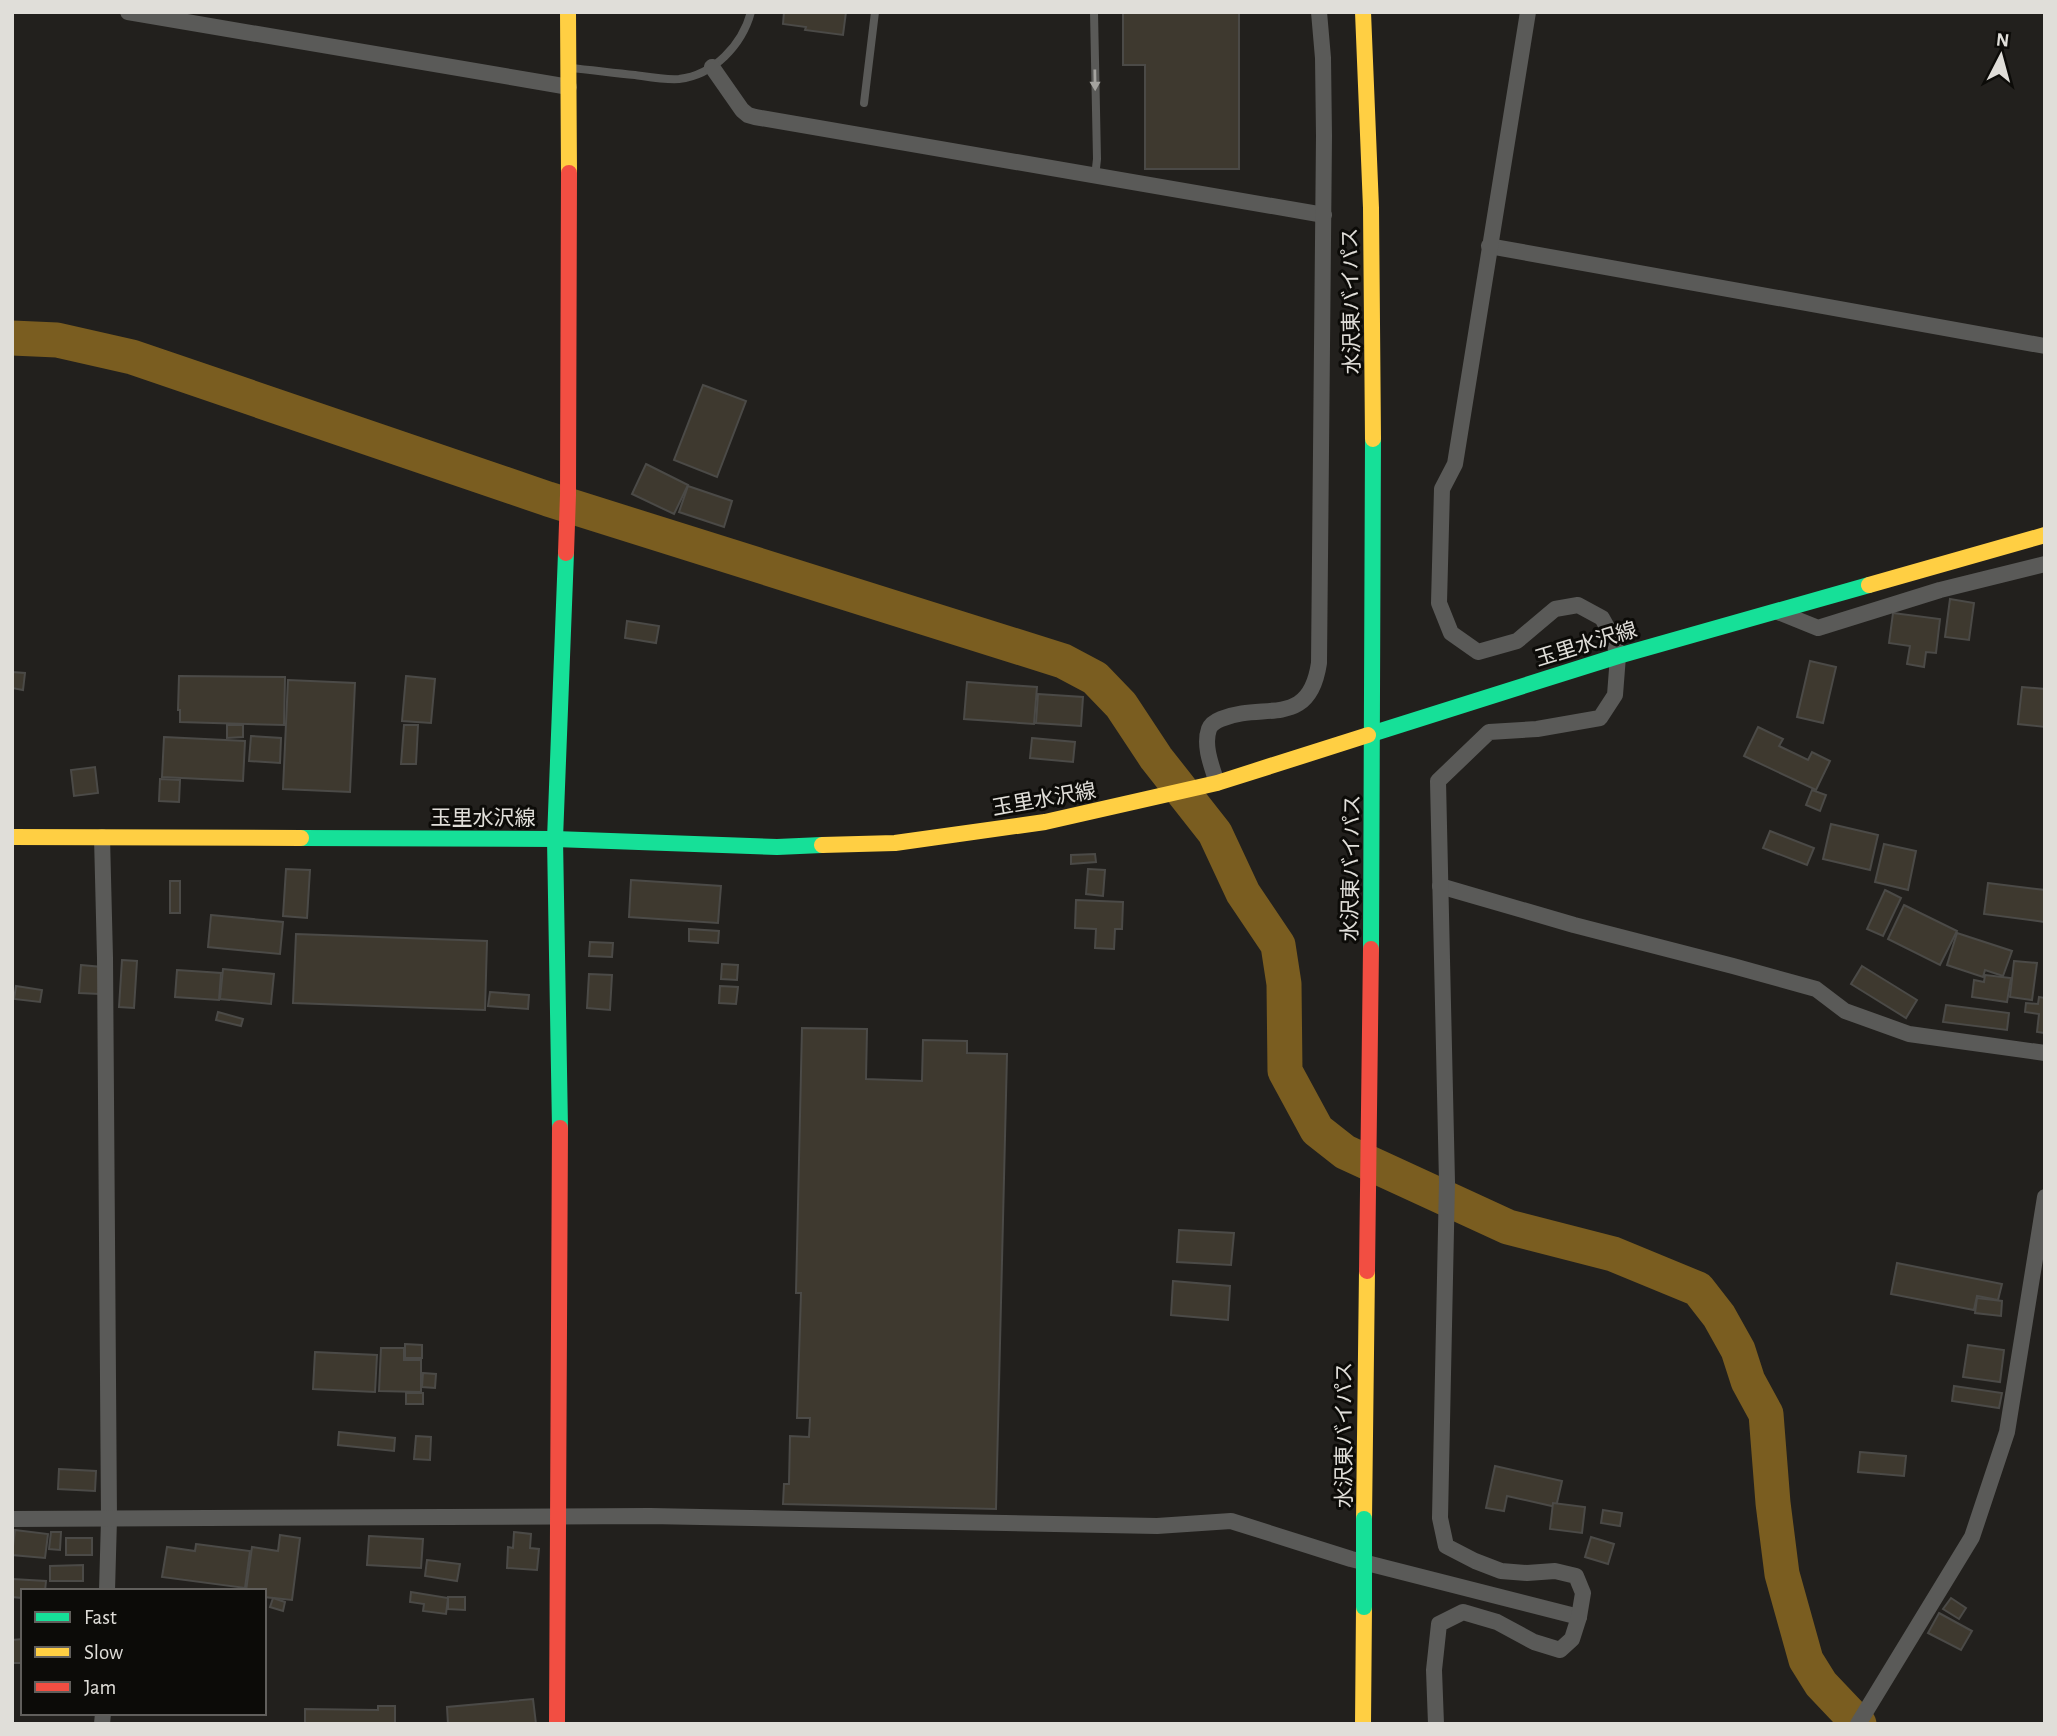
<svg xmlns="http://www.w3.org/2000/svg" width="2057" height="1736" viewBox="0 0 2057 1736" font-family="'Alegreya Sans','Noto Sans JP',sans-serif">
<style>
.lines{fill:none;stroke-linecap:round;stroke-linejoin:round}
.river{stroke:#7a5d20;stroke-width:35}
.building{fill:#3e392f;stroke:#4b4a47;stroke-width:2}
.lane{stroke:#5a5a58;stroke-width:8}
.street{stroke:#5a5a58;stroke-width:16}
.fast{stroke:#16e098;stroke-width:16}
.slow{stroke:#ffcf43;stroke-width:16}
.jam{stroke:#f24e42;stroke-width:16}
.fast-bridge{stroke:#16e098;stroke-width:16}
.oneway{fill:#a4a39f}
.labels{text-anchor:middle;stroke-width:6;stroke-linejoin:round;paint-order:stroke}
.street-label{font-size:21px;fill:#e0ded9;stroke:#0c0b08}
</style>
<rect width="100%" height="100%" fill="#22201d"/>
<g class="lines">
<path class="river" d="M12 338 57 340 132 357 548 499 1063 661 1095 678 1121 705 1156 758 1215 833 1243 893 1278 945 1284 984 1285 1071 1317 1130 1345 1152 1508 1227 1613 1254 1698 1289 1719 1316 1738 1350 1748 1381 1766 1414 1773 1503 1782 1574 1806 1660 1821 1684 1859 1724"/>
</g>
<g class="building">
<path d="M784 12H846L843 35 805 30 806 27 783 24Z"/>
<path d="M1123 12H1239V169H1145V65H1123Z"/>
<path d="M703 385 746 401 717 477 674 460Z"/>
<path d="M646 464 688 485 674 514 632 494Z"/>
<path d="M688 486 732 501 724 527 679 512Z"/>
<path d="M1950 599 1974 603 1969 640 1945 637Z"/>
<path d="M1893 613 1940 619 1936 653 1926 652 1924 667 1907 664 1910 646 1889 643Z"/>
<path d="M627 621 659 626 656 643 625 638Z"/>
<path d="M1810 661 1836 667 1823 723 1797 717Z"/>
<path d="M12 672 25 673 23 690 12 688Z"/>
<path d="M179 676 285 677 284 725 180 722V710H178Z"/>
<path d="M406 676 435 679 431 723 402 721Z"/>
<path d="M288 680 355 683 350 792 283 789Z"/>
<path d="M967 682 1037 687 1034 724 964 719Z"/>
<path d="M2022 687 2045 689V727L2018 724Z"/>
<path d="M1038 694 1083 697 1081 726 1036 723Z"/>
<path d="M227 725H243V737L227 738Z"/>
<path d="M404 725H418L416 764H401Z"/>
<path d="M1758 727 1783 739 1779 746 1808 760 1812 752 1830 761 1816 790 1744 756Z"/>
<path d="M251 736 281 738 280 763 249 761Z"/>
<path d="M164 737 245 741 243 781 162 777Z"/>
<path d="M1032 738 1075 742 1073 762 1030 758Z"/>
<path d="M95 767 98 793 74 796 71 770Z"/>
<path d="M160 779 180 780 179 802 159 801Z"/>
<path d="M1812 790 1826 795 1820 811 1806 805Z"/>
<path d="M1831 824 1878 835 1870 870 1823 859Z"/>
<path d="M1770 831 1814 848 1807 865 1763 848Z"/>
<path d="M1884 844 1916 851 1908 890 1875 882Z"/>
<path d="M1095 854 1096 862 1071 864V855Z"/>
<path d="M286 869 310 870 307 918 283 916Z"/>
<path d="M1088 869 1105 870 1103 896 1086 894Z"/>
<path d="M631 880 721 886 718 923 629 917Z"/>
<rect x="170" y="881" width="10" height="32"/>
<path d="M1988 883 2045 890V922L1984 914Z"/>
<path d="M1885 890 1901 898 1883 936 1867 929Z"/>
<path d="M1076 900 1123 902 1122 929H1115L1114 949 1095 948 1096 929 1075 928Z"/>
<path d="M1904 905 1957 931 1940 965 1888 939Z"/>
<path d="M211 915 283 922 280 954 208 947Z"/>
<path d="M689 929 719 931 718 943 689 941Z"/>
<path d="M1957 933 2012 951 2003 976 1985 970 1983 977 1947 965Z"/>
<path d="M296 934 487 941 485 1010 293 1003Z"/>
<path d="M590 942 613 943 612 957 589 956Z"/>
<path d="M122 960 137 961 134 1008 119 1007Z"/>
<path d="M2014 961 2037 963 2032 1000 2010 997Z"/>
<path d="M722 964 738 965 737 980 721 979Z"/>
<path d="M81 965 102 967 100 994 79 993Z"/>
<path d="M1862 966 1917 1000 1906 1018 1851 984Z"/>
<path d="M223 969 274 974 271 1004 220 999Z"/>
<path d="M177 970 221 973 219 1000 175 997Z"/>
<path d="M589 974 612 975 610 1010 587 1008Z"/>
<path d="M1985 975 2011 978 2007 1002 1972 997 1974 980 1984 982Z"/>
<path d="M16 986 42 990 40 1002 14 999Z"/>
<path d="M720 986 738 987 736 1004 719 1003Z"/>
<path d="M490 992 529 995 528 1009 488 1006Z"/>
<path d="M2039 997 2045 998V1033L2037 1032 2039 1014 2025 1012 2026 1003 2038 1004Z"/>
<path d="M1946 1005 2009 1013 2007 1030 1943 1022Z"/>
<path d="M218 1012 243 1019 241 1026 216 1020Z"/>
<path d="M802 1028 867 1029 866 1079 922 1081 923 1040 967 1041V1053L1007 1054 996 1509 783 1504 784 1484H789L790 1436 809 1437 810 1418H797L801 1293H796Z"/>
<path d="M1179 1230 1234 1233 1231 1265 1177 1262Z"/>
<path d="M1897 1263 2002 1284 1998 1300 1977 1296 1974 1310 1891 1294Z"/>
<path d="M1173 1281 1230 1286 1228 1320 1171 1315Z"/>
<path d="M1977 1298 2002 1301 2001 1316 1975 1313Z"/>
<path d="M405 1344 422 1345V1358H405Z"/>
<path d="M1968 1345 2004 1350 2000 1382 1963 1377Z"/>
<path d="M381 1348H404V1360H421V1392L379 1391Z"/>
<path d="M315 1352 377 1355 375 1392 313 1389Z"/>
<path d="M423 1373 436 1374 435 1388 422 1387Z"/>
<path d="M1954 1386 2002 1393 1999 1408 1952 1401Z"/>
<rect x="406" y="1393" width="17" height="11"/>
<path d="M339 1432 395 1438 394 1451 338 1445Z"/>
<path d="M416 1436 431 1437 430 1460 414 1459Z"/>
<path d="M1860 1452 1906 1456 1904 1476 1858 1472Z"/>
<path d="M1495 1466 1562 1481 1556 1507 1507 1496 1504 1511 1486 1508Z"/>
<path d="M59 1469 96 1471 95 1491 58 1489Z"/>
<path d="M1553 1503 1585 1507 1582 1533 1550 1529Z"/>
<path d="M1603 1510 1622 1513 1620 1526 1601 1523Z"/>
<path d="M15 1530 48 1534 45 1558 12 1555Z"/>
<path d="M51 1532H61L60 1550 49 1549Z"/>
<path d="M514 1532 531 1534 530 1548 539 1549 537 1570 507 1568 508 1547 513 1548Z"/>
<path d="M280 1535 300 1538 292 1600 264 1597V1591H246L252 1547 278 1551Z"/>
<path d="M369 1536 423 1539 421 1568 367 1565Z"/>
<path d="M1591 1537 1614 1544 1608 1564 1585 1557Z"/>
<rect x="66" y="1538" width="26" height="17"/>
<path d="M196 1544 250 1551 245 1588 162 1577 167 1547 195 1551Z"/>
<path d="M427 1560 460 1564 457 1581 425 1576Z"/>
<path d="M83 1565V1581H50V1566Z"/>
<path d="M12 1579 46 1581 45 1591H23L22 1603V1598L12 1597Z"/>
<path d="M411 1592 448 1598 446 1614 423 1611 424 1604 410 1602Z"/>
<path d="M448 1597H465V1610L448 1609Z"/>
<path d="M273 1598 285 1602 283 1611 270 1607Z"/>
<path d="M1951 1598 1966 1608 1959 1619 1943 1609Z"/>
<path d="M1939 1613 1972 1631 1961 1650 1928 1633Z"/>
<path d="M23 1639V1663H12V1640Z"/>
<path d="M533 1699 536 1724H448L447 1707Z"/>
<path d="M378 1706H395V1724H305V1709L378 1710Z"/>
</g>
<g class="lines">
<g class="lane">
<path d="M1094 12 1097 159 1095 177"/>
<path d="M570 68C592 70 613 73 635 75 649 77 665 80 679 79 714 75 742 45 751 12"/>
<path d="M864 103 875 12"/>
</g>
<g class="street">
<path d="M128 12 569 87"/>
<path d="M712 67 742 110 748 115 755 117 1324 215"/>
<path d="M1489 246 2045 346"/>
<path d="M1778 612 1818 628 1940 590 2045 564"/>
<path d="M1217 783C1212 767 1203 746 1209 729 1211 724 1216 721 1221 719 1264 701 1309 730 1319 663L1324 136 1323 58 1319 12"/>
<path d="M102 837 105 958 109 1519 107 1591"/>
<path d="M1440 886 1574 925 1733 966 1816 989 1845 1011 1909 1034 2045 1053"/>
<path d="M12 1519 650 1516 1157 1526 1231 1521 1351 1559 1579 1617"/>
<path d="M102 1724 103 1713"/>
<path d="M1436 1724 1434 1670 1439 1624 1463 1612 1497 1622 1534 1642 1560 1650 1572 1639 1579 1617 1583 1593 1576 1576 1555 1571 1527 1573 1501 1571 1475 1561 1446 1546 1440 1518 1447 1182 1438 781 1489 732 1537 729 1600 718 1615 695 1618 656 1613 638 1602 618 1578 605 1555 609 1517 641 1478 652 1451 633 1439 603 1442 489 1455 464 1528 12"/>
<path d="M1858 1724 1972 1537 2007 1432 2045 1197"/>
</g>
<g class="fast">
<path d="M1368 735 1618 656 1869 585"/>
<path d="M301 838 555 839 777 847 822 845"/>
<path d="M1371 949 1373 439"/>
<path d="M560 1128 555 839 566 553"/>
</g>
<g class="slow">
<path d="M568 12 569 173"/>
<path d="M1363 12 1371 208 1373 439"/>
<path d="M1869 585 2045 535"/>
<path d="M12 837 301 838"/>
<path d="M822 845 895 843 1045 822 1217 783 1368 735"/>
<path d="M1364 1519 1367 1271"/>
<path d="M1363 1724 1364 1607"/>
</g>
<g class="jam">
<path d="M566 553 568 495 569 173"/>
<path d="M1367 1271 1371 949"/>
<path d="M557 1724 560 1128"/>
</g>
<path class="fast-bridge" d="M1364 1519V1607"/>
</g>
<defs><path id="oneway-solid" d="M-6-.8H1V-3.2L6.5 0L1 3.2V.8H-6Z" transform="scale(1.75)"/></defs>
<use class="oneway" href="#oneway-solid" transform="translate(1095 80) rotate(89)"/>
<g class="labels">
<g class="street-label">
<text transform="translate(1351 301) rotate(-91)" y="7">水沢東バイパス</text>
<text transform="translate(1586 644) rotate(-17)" y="7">玉里水沢線</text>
<text transform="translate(1044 799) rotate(-10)" y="7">玉里水沢線</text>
<text x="483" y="825">玉里水沢線</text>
<text transform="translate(1351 868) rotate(-89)" y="7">水沢東バイパス</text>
<text transform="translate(1344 1435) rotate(-90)" y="7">水沢東バイパス</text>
</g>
</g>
<rect width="2057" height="1736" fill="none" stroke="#e0ded9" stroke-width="28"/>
<rect x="21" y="1589" width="245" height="126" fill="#0c0b08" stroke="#615f5c" stroke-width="2"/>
<rect x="35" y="1612" width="35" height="10" fill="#16e098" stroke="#615f5c" stroke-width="2"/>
<text x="84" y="1624" font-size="21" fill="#e0ded9">Fast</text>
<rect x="35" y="1647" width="35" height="10" fill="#ffcf43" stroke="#615f5c" stroke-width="2"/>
<text x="84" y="1659" font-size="21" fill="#e0ded9">Slow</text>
<rect x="35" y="1682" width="35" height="10" fill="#f24e42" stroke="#615f5c" stroke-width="2"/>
<text x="84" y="1694" font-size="21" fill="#e0ded9">Jam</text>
<g transform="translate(2001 56) rotate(6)" stroke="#0c0b08" stroke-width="5" paint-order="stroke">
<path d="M0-5L12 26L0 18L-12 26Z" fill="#e0ded9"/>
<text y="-10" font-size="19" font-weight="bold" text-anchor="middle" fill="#e0ded9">N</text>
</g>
</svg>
